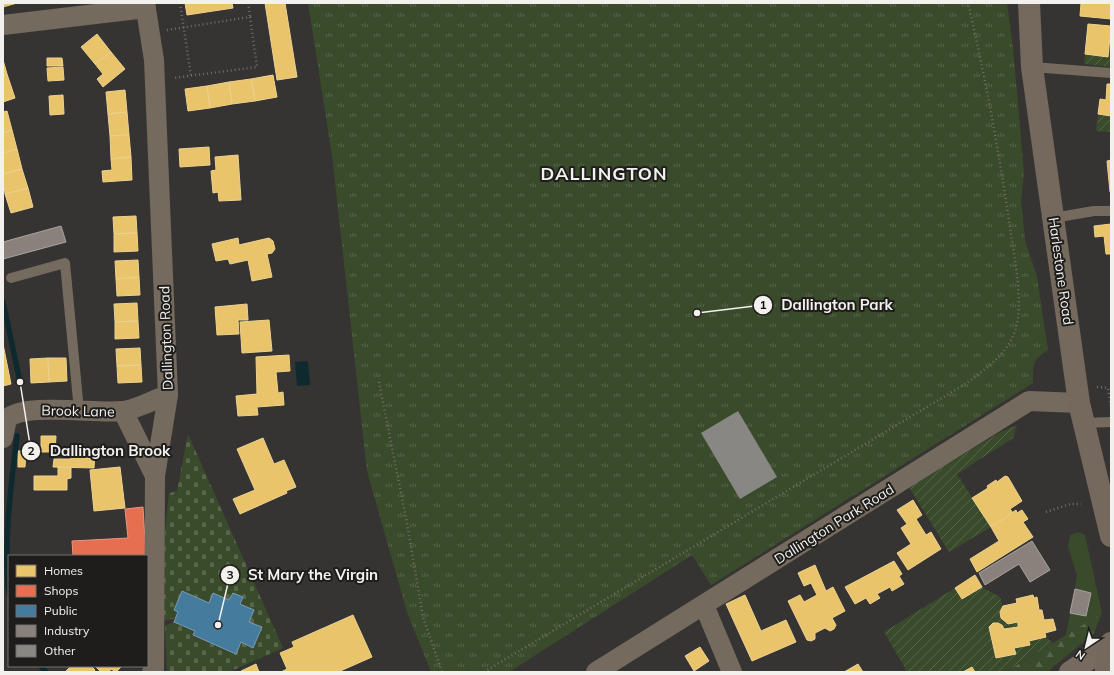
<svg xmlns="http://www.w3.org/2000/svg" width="1114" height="675" viewBox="0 0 1114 675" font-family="Mulish,sans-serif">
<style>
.grass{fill:#3a4b2c}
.forest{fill:url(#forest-firs)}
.cemetery{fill:url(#cemetery-stones)}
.park{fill:url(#park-tufts)}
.garden{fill:url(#garden-furrows)}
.water{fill:#0e2a2e}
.homes{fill:#e9c46a;stroke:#ecd291}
.shops{fill:#e76f51;stroke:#ea9680}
.public{fill:#457b9d;stroke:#799eb5}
.industry{fill:#8a817c;stroke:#a9a39e}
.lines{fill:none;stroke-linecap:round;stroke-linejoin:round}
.stream{stroke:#0e2a2e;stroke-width:5.5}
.building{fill:#888784}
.path{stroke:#736c65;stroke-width:2.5;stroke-dasharray:1 3;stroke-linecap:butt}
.lane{stroke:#756a5e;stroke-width:10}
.street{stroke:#756a5e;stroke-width:20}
.secondary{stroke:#776b5f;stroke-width:22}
.primary{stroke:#75695d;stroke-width:22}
.labels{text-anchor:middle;stroke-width:4;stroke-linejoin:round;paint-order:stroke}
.street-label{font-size:14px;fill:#f2f1ed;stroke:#1e1d1b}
.district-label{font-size:18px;font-weight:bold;letter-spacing:1px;fill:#f2f1ed;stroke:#1e1d1b}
.leader{fill:none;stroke:#f2f1ed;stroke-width:1.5}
.callout-dot{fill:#f2f1ed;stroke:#1e1d1b;stroke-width:1.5}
.mark-label{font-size:12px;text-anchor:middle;font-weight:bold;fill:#111}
.callout-label{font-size:15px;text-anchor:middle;font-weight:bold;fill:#f2f1ed;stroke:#1e1d1b;stroke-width:4;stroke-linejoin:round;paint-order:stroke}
</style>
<defs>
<pattern id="forest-firs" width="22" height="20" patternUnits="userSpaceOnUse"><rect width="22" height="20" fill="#3a4b2c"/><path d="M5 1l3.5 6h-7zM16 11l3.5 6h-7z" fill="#57654b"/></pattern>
<pattern id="cemetery-stones" width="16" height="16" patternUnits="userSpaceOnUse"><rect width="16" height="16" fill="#3a4b2c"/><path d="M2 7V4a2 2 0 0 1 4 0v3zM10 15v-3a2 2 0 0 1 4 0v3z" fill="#57654b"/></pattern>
<pattern id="park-tufts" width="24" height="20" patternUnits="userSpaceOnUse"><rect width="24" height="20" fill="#3a4b2c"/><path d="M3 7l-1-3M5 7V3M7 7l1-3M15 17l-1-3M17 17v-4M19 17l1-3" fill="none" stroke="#57654b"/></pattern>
<pattern id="garden-furrows" width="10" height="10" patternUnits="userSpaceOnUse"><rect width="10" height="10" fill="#3a4b2c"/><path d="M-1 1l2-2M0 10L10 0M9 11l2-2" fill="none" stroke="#57654b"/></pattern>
</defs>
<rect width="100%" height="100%" fill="#363432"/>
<path class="grass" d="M1078 532 1085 535 1102 613 1066 635 1070 613 1086 616 1091 593 1075 589 1077 576 1068 546 1070 535Z"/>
<path class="forest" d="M1102 613 1094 633 1047 672H1006Z"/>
<path class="cemetery" d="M188 434 283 648 229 672H167L165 626 174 622 195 631 193 636 236 654 241 642 253 647 262 628 249 622 254 610 240 604 243 597 233 593 229 600 213 593 209 603 182 591 174 610 178 612 176 618 164 621 161 570 169 493 177 491Z"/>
<path class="park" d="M308 3H1007L1013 48 1024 173 1021 201 1025 240 1037 277 1048 350C1032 360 1033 364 1033 383L711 585 692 555 509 672H431L407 612 367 471 332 155Z"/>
<g class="garden">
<path d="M1110 35 1111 67 1084 64 1085 54 1108 56Z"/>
<path d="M1098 114 1111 116V132L1096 131Z"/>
<path d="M1017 425 1013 438 957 474 991 527 949 552 909 487 999 433Z"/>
<path d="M982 587 1000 597 1008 624 1018 622V627L1004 629 1002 625 993 623 996 658 1016 654 1014 648 1030 645 1029 641 1046 637 1053 643 1005 672H905V668L884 632 955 588 962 599Z"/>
</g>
<path class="water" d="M308 361 310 385 297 386 295 362Z"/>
<g class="homes">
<path d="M3 3H17L3 7Z"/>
<path d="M185 3H232L233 8 187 15Z"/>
<path d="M265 3H285L297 77 277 80Z"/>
<path d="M1081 3H1111V19L1080 16Z"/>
<path d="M1088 24 1111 26 1108 57 1085 54Z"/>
<path d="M97 34 111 52 95 64 81 47Z"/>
<path d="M111 52 125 69 103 87 97 79 103 74 95 64Z"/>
<path d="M47 58H62L63 66H47Z"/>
<path d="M3 60 7 74 3 75Z"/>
<path d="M63 67 64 80 48 81 47 68Z"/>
<path d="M7 74 15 98 3 102V75Z"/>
<path d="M273 75 277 97 255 101 251 79Z"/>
<path d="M251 79 255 101 232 104 229 82Z"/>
<path d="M229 82 232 104 210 108 207 86Z"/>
<path d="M1107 84H1111V116L1098 114 1100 99 1106 100Z"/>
<path d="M207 86 210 108 188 111 185 89Z"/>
<path d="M125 90 127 112 108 114 106 92Z"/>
<path d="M63 95 64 114 50 115 49 96Z"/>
<path d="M7 111 12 130 3 133V112Z"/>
<path d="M127 112 129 135 110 136 108 114Z"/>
<path d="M12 130 17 149 3 153V133Z"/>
<path d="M129 135 131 157 111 159 110 136Z"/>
<path d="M209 147 210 165 180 167 179 149Z"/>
<path d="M17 149 22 169 3 174V153Z"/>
<path d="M238 155 241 200 219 201 218 192 213 193 211 171 216 170 215 157Z"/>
<path d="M131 157 132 180 103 182 102 171 112 170 111 159Z"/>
<path d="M1111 160V192H1110L1107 161Z"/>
<path d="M22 169 28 188 5 194 3 174Z"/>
<path d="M28 188 33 207 11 213 5 194Z"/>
<path d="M136 216 137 233 114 234 113 217Z"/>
<path d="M1111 224V254H1106L1104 236 1095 237 1094 226Z"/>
<path d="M137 233 138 251 114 252V234Z"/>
<path d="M238 238 239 245 269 238 273 241 275 249 272 253 267 254 272 277 252 281 248 260 230 264 228 259 216 261 212 244Z"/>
<path d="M138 260 139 277 116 279 115 261Z"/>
<path d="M139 277 140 295 117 296 116 279Z"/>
<path d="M137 303 138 321 115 322 114 304Z"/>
<path d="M247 304 248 320H238L239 334 217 335 215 307Z"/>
<path d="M269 320 272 351 242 353 240 322Z"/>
<path d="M138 321 139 338 115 339V322Z"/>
<path d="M3 344 11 384 3 386Z"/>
<path d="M140 348 141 365 117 366 116 349Z"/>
<path d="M289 355 290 371 276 372 278 393 283 392 284 405 257 407 258 415 238 416 236 396 257 394 256 357Z"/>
<path d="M48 358 49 382 31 383 30 359Z"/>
<path d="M48 358H66L67 381 49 382Z"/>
<path d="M141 365 142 382 118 383 117 366Z"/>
<path d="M41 436H56L55 452H41Z"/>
<path d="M263 438 274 464 284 460 296 487 286 491 287 493 240 514 233 499 255 490 237 449Z"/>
<path d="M18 451H26L25 467H18Z"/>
<path d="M71 453H95L94 468 53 467 54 459H71Z"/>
<path d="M58 467 71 468V478L67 479V490H34V476H58Z"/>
<path d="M120 467 125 508 94 511 90 470Z"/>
<path d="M1005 476 1008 477 1022 501 1010 509 1013 513 991 527 972 498 988 488 987 486 996 480 997 482Z"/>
<path d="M913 500 922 515 916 519 926 535 931 532 941 549 908 570 897 553 911 544 901 528 907 524 897 510Z"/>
<path d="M1016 510 1017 513 1022 510 1028 519 1023 522 1033 537 977 572 970 559 999 541 991 527Z"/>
<path d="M894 561 902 574 899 576 904 584 892 591 890 587 877 594 880 598 870 604 866 598 855 604 845 587Z"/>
<path d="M815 565 826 591 833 587 845 611 832 618 836 625 834 629 830 631 825 628 815 633V639L811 641 807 640 788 601 800 595 804 602 817 595 811 583 804 586 798 573Z"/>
<path d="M975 575 982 587 962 599 955 588Z"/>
<path d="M745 595 761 631 786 620 796 642 752 661 726 604Z"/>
<path d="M1033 595 1034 598 1037 597 1039 610H1042L1044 620 1053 619 1056 630 1045 633 1046 637 1029 641 1030 645 1014 648 1016 654 996 658 989 627 993 623H998L1002 625 1004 629 1018 627V622L1008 624 1001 618 1000 612 1003 606 1017 603 1016 599Z"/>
<path d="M353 615 372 657 338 672H281L287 669 280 653 294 647 292 642Z"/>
<path d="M700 647 709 661 694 671 685 656Z"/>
<path d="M256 664 259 672H241V671Z"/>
<path d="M858 664 863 672H844Z"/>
<path d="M71 666H91L95 670 93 672H65Z"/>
<path d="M95 666H122L116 672 111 669 109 672H101Z"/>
<path d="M972 667 975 672H963Z"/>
</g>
<path class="shops" d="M143 507 146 556H73L72 541 128 538 125 509Z"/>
<path class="public" d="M182 591 209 603 213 593 229 600 233 593 243 597 240 604 254 610 249 622 262 627 253 648 241 642 236 654 193 635 195 631 174 622 178 612 174 610Z"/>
<g class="industry">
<path d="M61 226 66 242 3 259V242Z"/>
<path d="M1032 541 1050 570 1030 582 1019 564 985 585 979 573Z"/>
<path d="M1075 589 1091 593 1086 616 1070 613Z"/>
</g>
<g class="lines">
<g class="stream">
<path d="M3 302 20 382"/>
<path d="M9 594C3 541 11 488 17 436"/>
<path d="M41 666 46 672"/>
</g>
</g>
<path class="building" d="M738 411 777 477 740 499 701 433Z"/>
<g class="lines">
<g class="path">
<path d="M180 3 191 76"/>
<path d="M248 3 250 17"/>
<path d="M167 30 250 17 257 67 173 78"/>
<path d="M379 382 406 518 423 617 442 672"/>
<path d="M1097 387 1108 388 1111 407"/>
<path d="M1046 512 1070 504H1081"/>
<path d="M484 672 967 383C986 368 1007 355 1015 331 1024 308 1015 259 1011 235 1000 157 986 80 968 3"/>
</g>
<g class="lane">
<path d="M1032 67 1111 73"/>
<path d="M1053 218 1094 211H1111"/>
<path d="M11 278 65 263 79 411"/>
<path d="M1084 423 1111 422"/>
</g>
<g class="street">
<path d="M145 3 154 60 168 395 155 476 154 670 152 672"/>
<path d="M3 25 146 8"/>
<path d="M123 411 155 476"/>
<path d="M3 438 7 419C24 402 96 414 122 411 135 410 155 399 168 395"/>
<path d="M704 605 732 672"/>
<path d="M596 672 1029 401 1079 403"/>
</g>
<path class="secondary" d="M1070 672 1110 645"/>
<g class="primary">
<path d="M1029 3 1032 67 1079 403 1111 536"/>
<path d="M1106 672V660L1111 643"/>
</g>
</g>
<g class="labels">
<g class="street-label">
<text transform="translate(1061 271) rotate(82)" y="5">Harlestone Road</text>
<text transform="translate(166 338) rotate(-92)" y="5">Dallington Road</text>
<text transform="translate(78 411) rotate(1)" y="5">Brook Lane</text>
<text transform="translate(834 524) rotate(-32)" y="5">Dallington Park Road</text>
</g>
<g class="district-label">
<text x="604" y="180">DALLINGTON</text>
</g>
</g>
<path class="leader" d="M697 313L763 305M20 382L31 451M218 625L230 575"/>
<g class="callout-dot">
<circle cx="697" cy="313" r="4"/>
<circle cx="20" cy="382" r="4"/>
<circle cx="218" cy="625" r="4"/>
<circle cx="763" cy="305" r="10"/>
<circle cx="31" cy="451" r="10"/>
<circle cx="230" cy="575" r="10"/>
</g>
<g class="mark-label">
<text x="763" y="309">1</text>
<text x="31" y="455">2</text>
<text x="230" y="579">3</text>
</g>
<g class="callout-label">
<text x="837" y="310">Dallington Park</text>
<text x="110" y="456">Dallington Brook</text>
<text x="313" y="580">St Mary the Virgin</text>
</g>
<rect width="1114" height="675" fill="none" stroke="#f2f1ed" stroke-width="8"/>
<rect x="8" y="555" width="140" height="112" fill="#1e1d1b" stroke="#73726f"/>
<rect x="16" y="565" width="20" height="12" fill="#e9c46a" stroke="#73726f"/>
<text x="44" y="575" font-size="12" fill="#f2f1ed">Homes</text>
<rect x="16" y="585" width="20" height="12" fill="#e76f51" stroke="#73726f"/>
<text x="44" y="595" font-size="12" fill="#f2f1ed">Shops</text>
<rect x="16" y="605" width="20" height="12" fill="#457b9d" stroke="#73726f"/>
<text x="44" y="615" font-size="12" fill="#f2f1ed">Public</text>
<rect x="16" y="625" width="20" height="12" fill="#8a817c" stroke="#73726f"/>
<text x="44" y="635" font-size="12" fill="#f2f1ed">Industry</text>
<rect x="16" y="645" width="20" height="12" fill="#888784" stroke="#73726f"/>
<text x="44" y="655" font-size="12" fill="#f2f1ed">Other</text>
<g transform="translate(1086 647) rotate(215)" stroke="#1e1d1b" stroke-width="3" paint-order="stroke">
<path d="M0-3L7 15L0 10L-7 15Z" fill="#f2f1ed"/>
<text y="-6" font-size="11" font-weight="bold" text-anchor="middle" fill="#f2f1ed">N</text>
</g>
</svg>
